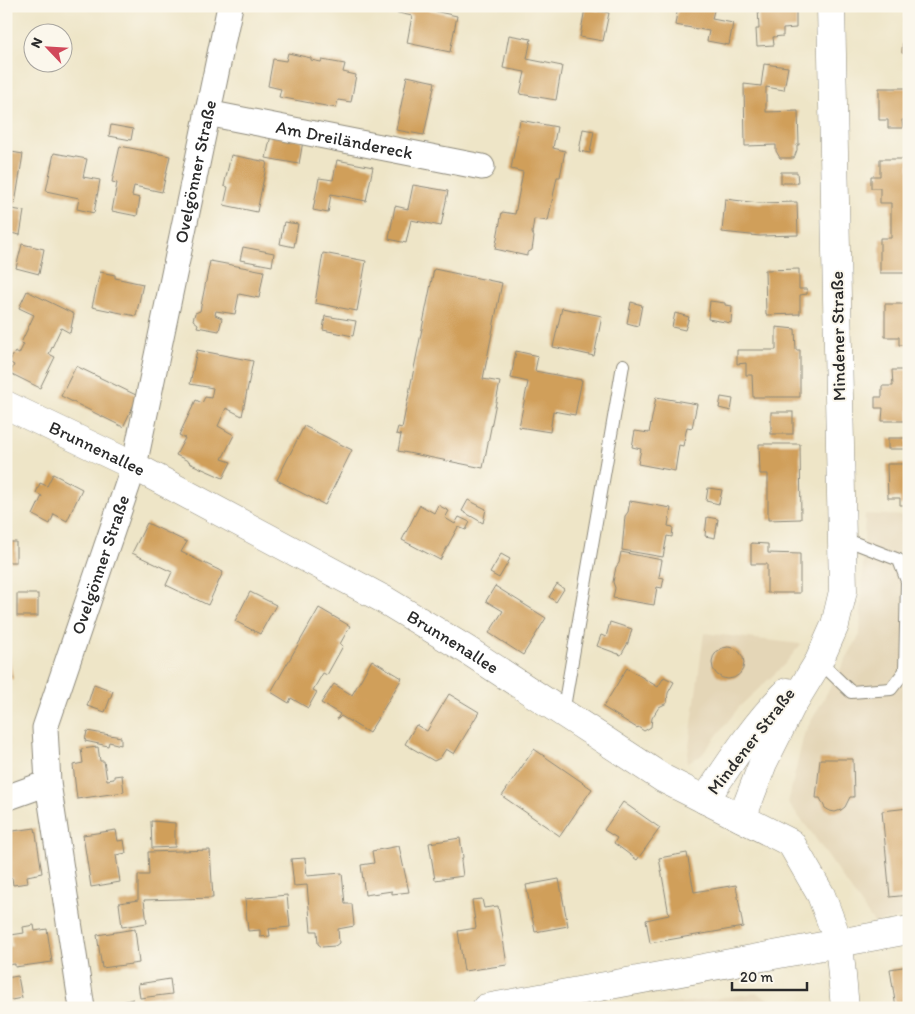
<svg xmlns="http://www.w3.org/2000/svg" width="915" height="1014" viewBox="0 0 915 1014" font-family="Itim,sans-serif">
<style>
.built{fill:#e4d6b7}
.building{fill:#d09f5a}
.lines{fill:none;stroke-linecap:round;stroke-linejoin:round}
.lane-casing{stroke:#8c8879;stroke-width:14}
.street-casing{stroke:#8c8879;stroke-width:27}
.secondary-casing{stroke:#8c8879;stroke-width:29}
.lane{stroke:#fff;stroke-width:12}
.street{stroke:#fff;stroke-width:25}
.secondary{stroke:#fff;stroke-width:28}
.labels{text-anchor:middle;stroke-width:4;stroke-linejoin:round;paint-order:stroke}
.street-label{font-size:18px;fill:#2b2b2b;stroke:#fbf7ec}
</style>
<rect width="100%" height="100%" fill="#fbf7ec"/>
<filter id="ink" filterUnits="userSpaceOnUse"><feTurbulence type="fractalNoise" baseFrequency=".02" numOctaves="2"/><feDisplacementMap in="SourceGraphic" scale="10" xChannelSelector="R" yChannelSelector="G"/><feConvolveMatrix kernelMatrix="1 2 1 2 8 2 1 2 1" color-interpolation-filters="sRGB"/></filter>
<filter id="wash" filterUnits="userSpaceOnUse"><feTurbulence type="fractalNoise" baseFrequency=".0096" numOctaves="4" result="noise"/><feDisplacementMap in="SourceGraphic" scale="20" xChannelSelector="R" yChannelSelector="G"/><feGaussianBlur stdDeviation="1.12" result="paint"/><feColorMatrix in="noise" values="0 0 0 0 0 0 0 0 0 0 0 0 0 0 0 0 0 1.4 0 .05"/><feComposite in="paint" operator="in"/></filter>
<g filter="url(#wash)">
<rect width="100%" height="100%" fill="#eee5c7"/>
<g class="built">
<path d="M865 514 909 516V916L874 923 811 832 788 803 804 734 860 634Z"/>
<path d="M704 633 801 644 783 666 739 707 701 756 687 762Z"/>
<path d="M756 993 789 1008H642Z"/>
</g>
<g id="blocks">
<g class="building">
<path d="M386 6H420V8L457 16 450 52 407 43 412 16 385 10Z"/>
<path d="M678 6H715L712 19 733 23 729 45 707 41 709 31 675 25Z"/>
<path d="M758 6H796V28L783 29V36L773 37 774 45 757 46 756 29H759Z"/>
<path d="M585 8 609 13 603 41 580 37Z"/>
<path d="M904 19H909V54L902 53Z"/>
<path d="M509 35 531 39 527 59 562 66 556 100 520 94 525 72 503 68Z"/>
<path d="M288 53 311 58V60L321 62 322 60 345 64 343 72 356 75 351 102 338 100 336 108 279 97 281 89 268 86 273 59 286 61Z"/>
<path d="M764 64 788 67 784 90 766 87V112L798 111 799 145H797V150L794 158H780L776 151V145L745 146 744 84 761 86Z"/>
<path d="M407 76 435 82 424 135 396 130Z"/>
<path d="M879 88H909V120H902L903 128H888V120H879Z"/>
<path d="M520 120 557 127 553 148 565 151 560 177H557L548 221 534 219 532 233 534 237 532 250 527 253V256L495 249 502 212 515 214 523 172 511 169Z"/>
<path d="M111 125 133 129 131 140 109 136Z"/>
<path d="M583 129 594 131 590 153 579 151Z"/>
<path d="M271 135 303 141 299 164 266 158Z"/>
<path d="M120 146 170 156 162 192 134 186 132 196 140 198 137 216 112 211 117 183 112 182Z"/>
<path d="M6 151 23 154 15 204 6 202Z"/>
<path d="M54 153 87 159 83 177 100 180 94 213 77 209 79 198 46 191Z"/>
<path d="M231 155 267 162 257 212 224 205 228 187 224 186Z"/>
<path d="M880 159H909V273H880V238H891V203H880V188H871V176H880Z"/>
<path d="M337 160 373 167 366 201 331 194 328 213 313 210 319 178 333 180Z"/>
<path d="M781 172H797L798 183H781Z"/>
<path d="M413 185 448 191 441 226 411 220 406 243 389 239 395 206 408 209Z"/>
<path d="M725 199 759 203 797 202 798 235 760 236 722 232Z"/>
<path d="M6 208 24 211 20 235 6 232Z"/>
<path d="M284 222 298 224 294 247 280 244Z"/>
<path d="M22 244 44 249 39 274 16 268Z"/>
<path d="M243 247 274 253 272 266 240 260Z"/>
<path d="M323 253 366 261 357 311 315 303Z"/>
<path d="M210 261 264 271 259 298 239 294 235 314 216 311 215 315 222 318 219 331 197 327 198 324 193 320 195 313 200 311Z"/>
<path d="M434 269 502 283 483 379 500 382 483 468 398 451 401 435 396 434 398 427 402 428Z"/>
<path d="M799 269V289H807V294L800 295V314L766 315 765 270Z"/>
<path d="M100 272 115 275V278L143 284 136 316 92 307Z"/>
<path d="M27 291 74 314 70 333 61 328 49 354 55 357 40 388 10 373 14 365 9 362 15 352 19 354 24 344 21 343 34 315 19 308Z"/>
<path d="M710 301 725 303V305L732 306 731 323 708 319Z"/>
<path d="M631 302 642 305 638 326 627 323Z"/>
<path d="M885 304H909V345H899V337H885Z"/>
<path d="M562 308 602 316 594 356 553 347Z"/>
<path d="M675 313 689 317 685 330 672 327Z"/>
<path d="M325 316 356 321 353 336 323 330Z"/>
<path d="M776 327 795 329 796 350H800V397H753L752 375H746V363L737 364V350H776Z"/>
<path d="M197 350 253 361 242 416 226 408 218 426 234 435 222 459 231 462 223 478 189 463 190 462 176 455 185 438 179 435 196 400 202 403 205 397 211 398 213 388 190 384Z"/>
<path d="M516 351 538 356 535 371 582 380 575 415 553 411 550 432 519 427 528 382 511 378Z"/>
<path d="M76 366 138 396 123 427 61 396Z"/>
<path d="M892 370H909V421H882L883 408H875V397H882V386H893Z"/>
<path d="M656 397 697 404 692 428 687 427 683 446 679 445 675 471 638 464 641 449 632 447 635 431 649 433Z"/>
<path d="M721 397 733 399 731 411 719 408Z"/>
<rect x="771" y="412" width="22" height="22"/>
<path d="M304 426 352 450 325 505 277 480Z"/>
<rect x="888" y="438" width="19" height="11"/>
<path d="M759 444H800L801 519 768 520V474H760Z"/>
<path d="M887 464H909V505H900V498H888Z"/>
<path d="M53 474 82 489 67 521 54 514 50 524 33 515 42 496 36 493 40 483 47 486Z"/>
<path d="M708 488 722 490 719 504 706 501Z"/>
<path d="M468 500 486 509 483 523 462 511Z"/>
<path d="M630 501 671 508 668 526 673 527 672 537 667 536 663 557 622 550 625 516 628 512Z"/>
<path d="M420 505 434 513 438 505 449 511 445 518 455 524 459 517 470 522 466 530 458 527 440 560 402 540Z"/>
<path d="M707 517 718 519 715 538 705 536Z"/>
<path d="M147 523 187 542 181 552 223 572 208 605 166 585 172 572 132 553Z"/>
<rect x="6" y="542" width="10" height="20"/>
<path d="M751 543 768 544V553L800 554V593H767V564H751Z"/>
<path d="M621 552 662 560 659 577 664 578 662 588 657 587 654 605 613 598 615 588 613 582 616 567 619 563Z"/>
<path d="M501 554 510 559 499 578 490 573Z"/>
<path d="M557 584 564 589 556 602 549 597Z"/>
<path d="M495 586 546 618 523 655 489 633 503 611 486 601Z"/>
<path d="M250 592 276 605 260 634 235 621Z"/>
<rect x="17" y="594" width="21" height="22"/>
<path d="M319 608 350 626 340 644 343 646 327 675 323 673 313 690 317 692 308 708 291 698 289 703 271 692Z"/>
<path d="M610 622 632 629 628 643 621 655 597 646 601 635 606 637Z"/>
<path d="M6 640 13 679 6 680Z"/>
<circle cx="728" cy="663" r="16"/>
<path d="M372 660 402 678 369 733 341 716 338 719H337L340 714 321 703 334 684 352 695Z"/>
<path d="M627 668 658 687 664 677 674 682 668 693 667 703 659 707 652 718 651 727 644 731 638 727 637 728 603 707Z"/>
<path d="M94 684 113 691 105 712 87 706Z"/>
<path d="M449 694 479 712 454 754 446 749 440 758 434 761 405 744 416 725 427 731Z"/>
<path d="M87 731 121 737V745L109 742 108 746 85 741Z"/>
<path d="M98 747 100 761H104L107 780 114 779V776L122 775 124 792 77 799 73 765 83 763 81 749Z"/>
<path d="M534 749 592 789 560 836 502 796Z"/>
<path d="M820 759H853L854 797H850L845 807 841 810 835 812 830 811 825 808 820 798H816Z"/>
<path d="M623 802 660 828 637 860 614 843 617 838 604 830Z"/>
<path d="M909 808V895L890 897 882 811Z"/>
<path d="M151 821 175 823V847L152 848Z"/>
<path d="M35 828 42 873 27 876 28 883 13 885 12 878 6 879V832Z"/>
<path d="M116 830 118 841 124 840 126 853 116 855 120 882 91 887 83 835Z"/>
<path d="M460 838 463 857 461 861 463 876 435 880 429 843Z"/>
<path d="M399 846 409 892 392 894V891L365 895 361 865 374 863 372 851Z"/>
<path d="M210 850 213 898 144 900 147 923 122 927 119 903 138 900V875H149L148 852Z"/>
<path d="M687 853 694 892 736 885 743 927 650 943 646 920 669 915 659 858Z"/>
<path d="M305 858 307 876 342 873 345 904H352L354 926 338 929 339 943 335 946 322 947 318 944 317 931H311L307 885 294 886 291 859Z"/>
<path d="M559 879 568 926 535 932 526 885Z"/>
<path d="M287 895 290 927 269 929 270 936 260 937V930L248 931 245 899Z"/>
<path d="M482 899 484 908 498 906 507 965 464 971 458 931 476 928 472 900Z"/>
<path d="M34 925 35 931 47 929 52 962 15 967V964L6 965V947L12 946 11 935 24 933 23 927Z"/>
<path d="M135 929 139 963 102 968 97 935Z"/>
<path d="M909 966V1008H896L890 969Z"/>
<path d="M18 976 22 998 6 1001V978Z"/>
<path d="M170 979 172 994 140 998 138 984Z"/>
<path d="M133 999 135 1008H111V1005Z"/>
</g>
</g>
</g>
<g filter="url(#ink)">
<use href="#blocks" fill-opacity="0" stroke="#8c8879" stroke-width="1"/>
<g class="lines">
<defs>
<g id="lane">
<path d="M819 661 851 692 891 689 905 671 907 581 899 560 842 538"/>
<path d="M563 713 623 365"/>
</g>
<g id="street">
<path id="s1" d="M207 113 482 167"/>
<path d="M6 798 48 783"/>
<path id="s2" d="M82 1008 48 783 45 728 134 466 230 6"/>
</g>
<g id="secondary">
<path id="s3" d="M6 405 134 466 383 599 467 650 664 779 791 843 821 895 839 943 845 1008"/>
<path d="M705 800C730 763 755 723 787 692"/>
<path d="M742 818 763 763 791 707 819 661 835 625 843 591 831 6"/>
<path d="M486 1008 909 930"/>
</g>
</defs>
<use href="#lane" class="lane-casing"/>
<use href="#street" class="street-casing"/>
<use href="#secondary" class="secondary-casing"/>
<use href="#lane" class="lane"/>
<use href="#street" class="street"/>
<use href="#secondary" class="secondary"/>
</g>
</g>
<g class="labels">
<g class="street-label">
<text dy="6" stroke="none"><textPath href="#s1" startOffset="140">Am Dreiländereck</textPath></text>
<text dy="6" stroke="none"><textPath href="#s2" startOffset="860">Ovelgönner Straße</textPath></text>
<text transform="translate(838 336) rotate(-91)" y="6">Mindener Straße</text>
<text dy="6" stroke="none"><textPath href="#s3" startOffset="101">Brunnenallee</textPath></text>
<text dy="6" stroke="none"><textPath href="#s2" startOffset="455">Ovelgönner Straße</textPath></text>
<text dy="6" stroke="none"><textPath href="#s3" startOffset="506">Brunnenallee</textPath></text>
<text transform="translate(751 741) rotate(-52)" y="6">Mindener Straße</text>
</g>
</g>
<rect width="915" height="1014" fill="none" stroke="#fbf7ec" stroke-width="25"/>
<g transform="translate(48 48) rotate(295)"><circle r="24" fill="#fbf7ec" stroke="#a8a59f"/>
<path d="M0-4L9 19L0 12L-9 19Z" fill="#d1495b"/>
<text y="-8" font-size="14" font-weight="bold" text-anchor="middle" fill="#2b2b2b">N</text>
</g>
<path d="M732 982v8h75v-8" fill="none" stroke="#2b2b2b" stroke-width="2.5"/>
<text x="740" y="982" font-size="15" fill="#2b2b2b" stroke="#fbf7ec" stroke-width="4" paint-order="stroke">20 m</text>
</svg>
